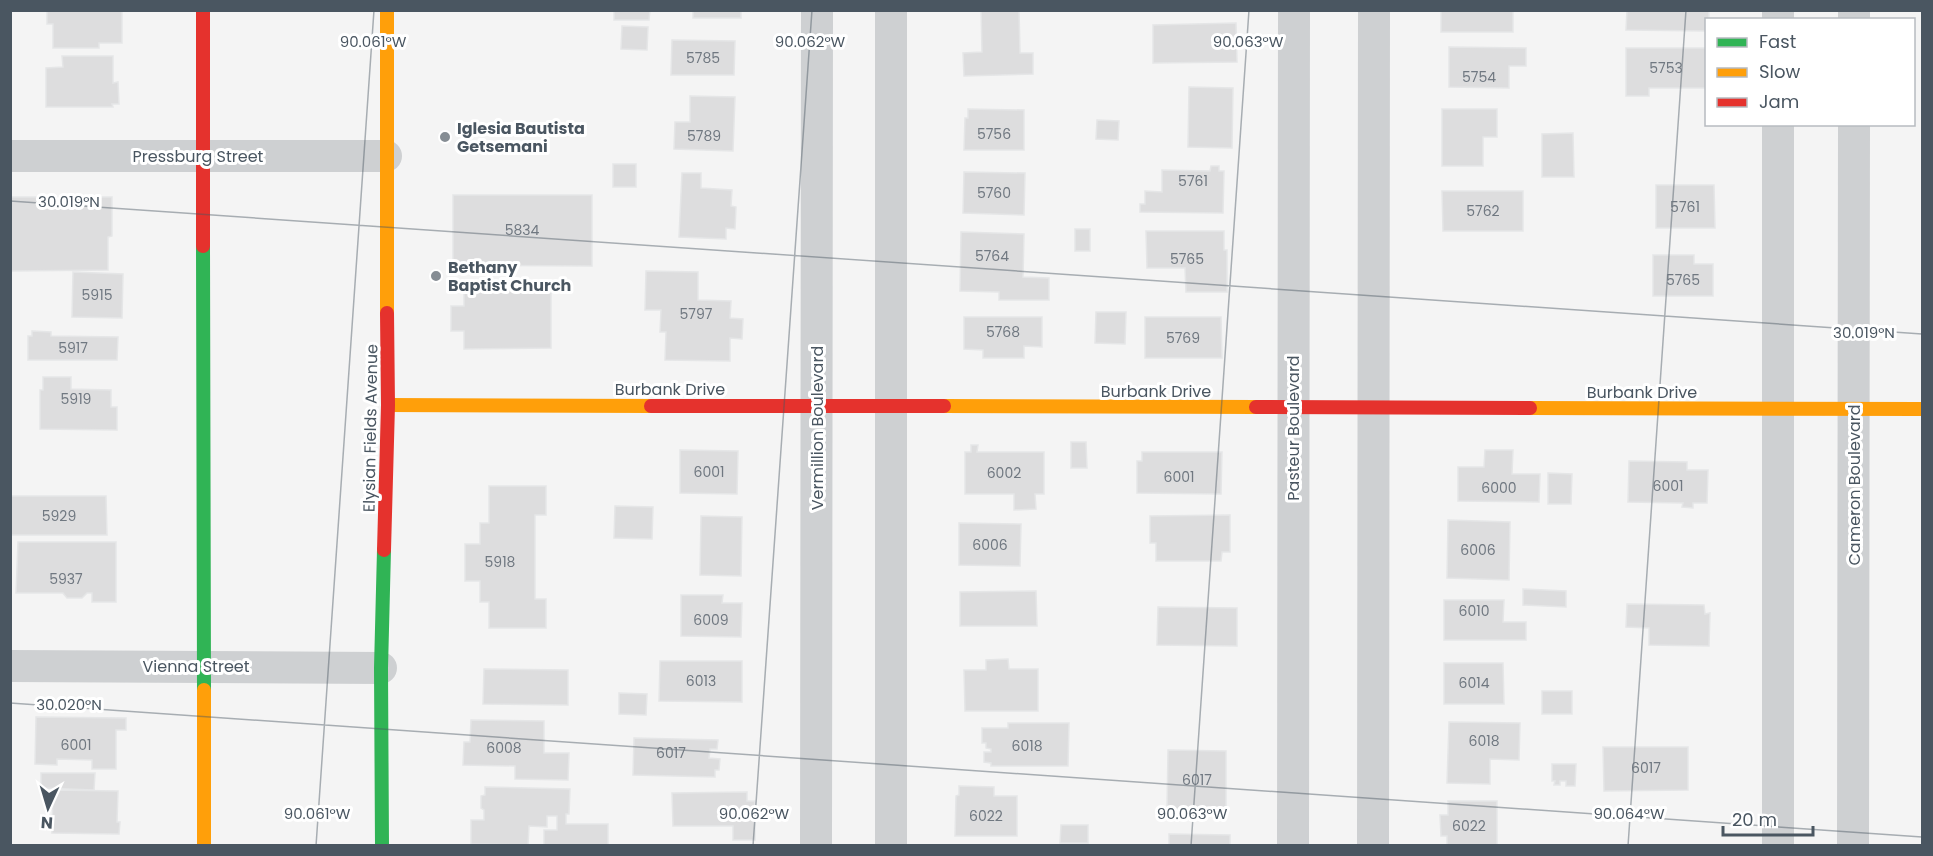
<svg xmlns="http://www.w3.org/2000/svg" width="1933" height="856" viewBox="0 0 1933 856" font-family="Poppins,sans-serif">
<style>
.building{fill:#ddddde;stroke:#e5e6e7;stroke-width:1.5}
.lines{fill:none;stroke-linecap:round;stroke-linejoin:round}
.street{stroke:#ced0d2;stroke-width:32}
.fast{stroke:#30b455;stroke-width:14}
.slow{stroke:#ff9f0a;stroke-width:14}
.jam{stroke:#e5322d;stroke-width:14}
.ticks{fill:none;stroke:#4a5661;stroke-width:1.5;stroke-opacity:0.45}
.poi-dot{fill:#868d94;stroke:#fff;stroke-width:2}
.labels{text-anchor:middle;stroke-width:6;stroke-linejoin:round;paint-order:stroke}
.number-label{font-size:14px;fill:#707881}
.poi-label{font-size:16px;font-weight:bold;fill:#4a5661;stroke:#fff;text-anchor:start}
.street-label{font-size:16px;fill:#4a5661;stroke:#fff}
.ticks-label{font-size:15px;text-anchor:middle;fill:#4a5661;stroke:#fff;stroke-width:6;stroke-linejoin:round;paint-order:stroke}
</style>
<rect width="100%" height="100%" fill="#f4f4f4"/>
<g class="building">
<path d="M47 10H122V43H99V48H53V24H47Z"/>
<path d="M614 10H650L649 20H614Z"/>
<rect x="693" y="10" width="48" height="8"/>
<path d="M981 10H1019L1020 53H1033V74L964 76 963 53 982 52Z"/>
<rect x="1441" y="10" width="72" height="22"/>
<path d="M1627 10H1709V20H1706V31L1626 30Z"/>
<path d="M1236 23 1237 62 1153 63V25Z"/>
<path d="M622 26 648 27 647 50 621 49Z"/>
<path d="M672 40 735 41 734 75H671Z"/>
<path d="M1449 47 1526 48V66H1509V88L1449 87Z"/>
<path d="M1626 48H1706V88H1649V96H1626Z"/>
<path d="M62 56H113V83L118 82 119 104H112L113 107H46V68L63 67Z"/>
<path d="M1189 87 1233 88 1232 148 1188 147Z"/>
<path d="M690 96 735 97 733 151 674 149 675 122H690Z"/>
<path d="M968 109 1024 110V150H964L965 118H968Z"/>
<path d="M1442 109H1497V137H1483V166H1442Z"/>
<path d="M1097 120 1119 121 1118 140 1096 139Z"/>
<path d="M1573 133 1574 177H1542V134Z"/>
<rect x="613" y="164" width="23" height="23"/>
<path d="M1211 166H1219V171H1224L1223 213 1140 212V204H1145V191L1162 192V170L1210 171Z"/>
<path d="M964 172 1025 173 1024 215 963 213Z"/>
<path d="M682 173H701V188L732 190 731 206 736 207 735 229 726 228V239L679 237Z"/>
<path d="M1656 185H1714L1715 228H1656Z"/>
<path d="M1442 191H1523V231H1443Z"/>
<path d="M453 195H592V266L453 265Z"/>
<path d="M10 197H112V236L108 237V270L10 271Z"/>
<rect x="1075" y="229" width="15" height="22"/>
<path d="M1146 231H1224V250H1227V292H1186L1185 268H1147Z"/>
<path d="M961 232 1024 234 1023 277 1049 278V300H999V292L960 291Z"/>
<path d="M1653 255H1694V264H1713V296H1653Z"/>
<path d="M646 271 698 272V300L731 301 730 318 743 319 742 339 730 338V361L665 360 666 332H660L661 310H645Z"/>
<path d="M73 272 123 274 122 318 72 317Z"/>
<path d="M464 289H551V348L464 349V331H451V306H464Z"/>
<path d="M1096 312H1126L1125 344 1095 343Z"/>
<path d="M964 317H1042V347L1024 346V358H983V350L964 349Z"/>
<path d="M1145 317H1221L1222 358H1145Z"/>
<path d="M32 331 51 332V336L118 337 117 360H28V336H32Z"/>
<path d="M43 377H71V389L111 390V407H117V430L40 429V390H43Z"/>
<path d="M1071 442H1086L1087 468H1071Z"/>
<path d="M971 445H978L977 452H1044V494H1035L1036 509 1014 510V494H965V452H971Z"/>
<path d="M680 450 738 451 737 494 680 493Z"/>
<path d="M1485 450H1513L1512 474H1540L1539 502 1458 501V467H1484Z"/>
<path d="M1142 452H1222L1221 494 1137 493V461H1142Z"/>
<path d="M1629 461 1687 462V470H1708L1707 503H1693V508L1682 507 1683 503 1628 502Z"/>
<path d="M1548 473 1572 474 1571 504H1548Z"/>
<path d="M489 486H546V515H535V599H546V628H489V602H480V581H465V544H480V523H489Z"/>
<path d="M10 496H106L107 535H10Z"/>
<path d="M615 506 653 507 652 539 614 538Z"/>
<path d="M1230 515V552H1222L1221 561H1156V543H1150V516Z"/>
<path d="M701 516 742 517 741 576 700 575Z"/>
<path d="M1448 520 1510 522 1509 580 1447 578Z"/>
<path d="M959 523 1021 524 1020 566 959 565Z"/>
<path d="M18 542H116V602H92V593H87L82 598H67L63 593H16Z"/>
<path d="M1523 589 1566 591V607L1523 605Z"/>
<path d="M1036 591 1037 626H960V592Z"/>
<path d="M681 595H723L722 603H742L741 637 681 636Z"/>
<path d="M1444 600H1504L1503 622H1526V640H1444Z"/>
<path d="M1627 604 1704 605 1705 614 1710 613 1709 646 1649 645V628L1626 627Z"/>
<path d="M1158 607 1237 608V646L1157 645Z"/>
<path d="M1008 659 1009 669H1038V711H965L964 670H986V660Z"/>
<path d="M660 661H742V702L659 701Z"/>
<path d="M1444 663H1503L1504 704H1444Z"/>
<path d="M484 669 568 670V705L483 704Z"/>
<rect x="1542" y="691" width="30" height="23"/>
<path d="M619 693 647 694 646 715 619 714Z"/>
<path d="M36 717 126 718V730H116V769H92V760L57 759V765L35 764Z"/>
<path d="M471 720 544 721V753H569L568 780 515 779V766L463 765 464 742H470Z"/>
<path d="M1449 722 1520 723 1519 760 1490 759V784L1447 783Z"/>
<path d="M1008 723H1069L1068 766H991V763L984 762V752H991V749L986 748V743H982V728H1008Z"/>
<path d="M634 738 718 740 717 749H710L709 758 720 759 719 770H715V777L633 775Z"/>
<path d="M1603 747H1688V790L1604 791Z"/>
<path d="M1168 750 1226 751V810L1167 809Z"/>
<path d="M1552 764H1576L1575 786H1566V781H1560V785H1554L1555 781H1552Z"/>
<path d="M41 773H95L94 790 41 788Z"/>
<path d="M959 786 994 787V796H1017V836H955L956 796 959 795Z"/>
<path d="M485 787 570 789 569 814H566V824H608V846H544V830H557V816H547V827L529 826 528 845 471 844V820H484V810L481 808V796L485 795Z"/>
<path d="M53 790 118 791 117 822H120L119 834 52 833Z"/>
<path d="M747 792V801H755V840H733V826H673L672 793Z"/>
<path d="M1448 801H1497V846H1447V836H1441L1440 815H1448Z"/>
<path d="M1061 825H1088V843H1060Z"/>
<path d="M1169 834 1230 835V846H1169Z"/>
</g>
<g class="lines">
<g class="street">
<path d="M1778 20V10"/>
<path d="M1854 20V10"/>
<path d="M10 156H386"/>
<path d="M10 666 381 668"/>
<path d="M816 846 817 10"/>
<path d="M891 846V10"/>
<path d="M1293 846 1294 10"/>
<path d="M1373 846 1374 10"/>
<path d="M1778 846V124"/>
<path d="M1853 846 1854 124"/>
</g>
<g class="fast">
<path d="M203 246 204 690"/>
<path d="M382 846 381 668 384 550"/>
</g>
<g class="slow">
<path d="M387 10V313"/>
<path d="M388 405 651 406"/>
<path d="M944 406 1256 407"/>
<path d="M1530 408 1922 409"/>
<path d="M204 690V846"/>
</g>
<g class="jam">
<path d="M203 10V246"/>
<path d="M651 406H944"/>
<path d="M1256 407 1530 408"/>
<path d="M384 550 388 405 387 313"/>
</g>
</g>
<path class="ticks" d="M10 201 1922 334M10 703 1922 837M316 846 374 10M753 846 812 10M1191 846 1249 10M1628 846 1686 10"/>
<g class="poi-dot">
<circle cx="445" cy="137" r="6"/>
<circle cx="436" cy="276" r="6"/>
</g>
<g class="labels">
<g class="number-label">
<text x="703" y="63">5785</text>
<text x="1666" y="73">5753</text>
<text x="1479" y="82">5754</text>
<text x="994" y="139">5756</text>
<text x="704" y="141">5789</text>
<text x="1193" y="186">5761</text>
<text x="994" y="198">5760</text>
<text x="1685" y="212">5761</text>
<text x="1483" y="216">5762</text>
<text x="522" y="235">5834</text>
<text x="992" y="261">5764</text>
<text x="1187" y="264">5765</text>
<text x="1683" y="285">5765</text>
<text x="97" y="300">5915</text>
<text x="696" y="319">5797</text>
<text x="1003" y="337">5768</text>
<text x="1183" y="343">5769</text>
<text x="73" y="353">5917</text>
<text x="76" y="404">5919</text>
<text x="709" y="477">6001</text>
<text x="1004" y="478">6002</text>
<text x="1179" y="482">6001</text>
<text x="1668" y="491">6001</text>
<text x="1499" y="493">6000</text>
<text x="59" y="521">5929</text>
<text x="990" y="550">6006</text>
<text x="1478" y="555">6006</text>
<text x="500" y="567">5918</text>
<text x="66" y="584">5937</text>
<text x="1474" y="616">6010</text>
<text x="711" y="625">6009</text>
<text x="701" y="686">6013</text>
<text x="1474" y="688">6014</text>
<text x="1484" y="746">6018</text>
<text x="76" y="750">6001</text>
<text x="1027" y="751">6018</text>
<text x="504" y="753">6008</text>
<text x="671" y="758">6017</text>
<text x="1646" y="773">6017</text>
<text x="1197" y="785">6017</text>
<text x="986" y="821">6022</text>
<text x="1469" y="831">6022</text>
</g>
<g class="poi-label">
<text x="457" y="134">Iglesia Bautista<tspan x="457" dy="18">Getsemani</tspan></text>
<text x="448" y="273">Bethany<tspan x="448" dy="18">Baptist Church</tspan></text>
</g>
<g class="street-label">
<text x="198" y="162">Pressburg Street</text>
<text x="670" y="395">Burbank Drive</text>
<text x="1156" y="397">Burbank Drive</text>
<text x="1642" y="398">Burbank Drive</text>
<text transform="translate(370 428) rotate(-89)" y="6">Elysian Fields Avenue</text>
<text transform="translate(817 428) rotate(-90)" y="6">Vermillion Boulevard</text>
<text transform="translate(1293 428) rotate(-90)" y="6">Pasteur Boulevard</text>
<text transform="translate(1854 485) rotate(-90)" y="6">Cameron Boulevard</text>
<text x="196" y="672">Vienna Street</text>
</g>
</g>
<g class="ticks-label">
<text x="373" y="47">90.061°W</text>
<text x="810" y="47">90.062°W</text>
<text x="1248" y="47">90.063°W</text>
<text x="69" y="207">30.019°N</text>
<text x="1864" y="338">30.019°N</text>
<text x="69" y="710">30.020°N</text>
<text x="317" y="819">90.061°W</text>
<text x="754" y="819">90.062°W</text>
<text x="1192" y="819">90.063°W</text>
<text x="1629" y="819">90.064°W</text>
</g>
<rect width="1933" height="856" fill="none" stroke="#4a5661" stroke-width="24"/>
<rect x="1705" y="18" width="210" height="108" fill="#ffffff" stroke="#b7bbc0" stroke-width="1.5"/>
<rect x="1717" y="38" width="30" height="9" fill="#30b455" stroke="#b7bbc0" stroke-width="1.5"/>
<text x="1759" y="48" font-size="18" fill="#4a5661">Fast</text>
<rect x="1717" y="68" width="30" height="9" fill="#ff9f0a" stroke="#b7bbc0" stroke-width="1.5"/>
<text x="1759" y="78" font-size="18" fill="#4a5661">Slow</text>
<rect x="1717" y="98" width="30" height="9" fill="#e5322d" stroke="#b7bbc0" stroke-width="1.5"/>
<text x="1759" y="108" font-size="18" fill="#4a5661">Jam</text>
<g transform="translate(48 808) rotate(184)" stroke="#ffffff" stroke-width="4.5" paint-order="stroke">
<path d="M0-4.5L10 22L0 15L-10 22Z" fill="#4a5661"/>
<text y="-9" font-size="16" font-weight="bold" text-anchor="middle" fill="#4a5661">N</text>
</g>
<path d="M1723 826v9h90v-9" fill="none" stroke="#4a5661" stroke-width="3"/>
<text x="1732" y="826" font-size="18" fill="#4a5661" stroke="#ffffff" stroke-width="4.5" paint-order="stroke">20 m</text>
</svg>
